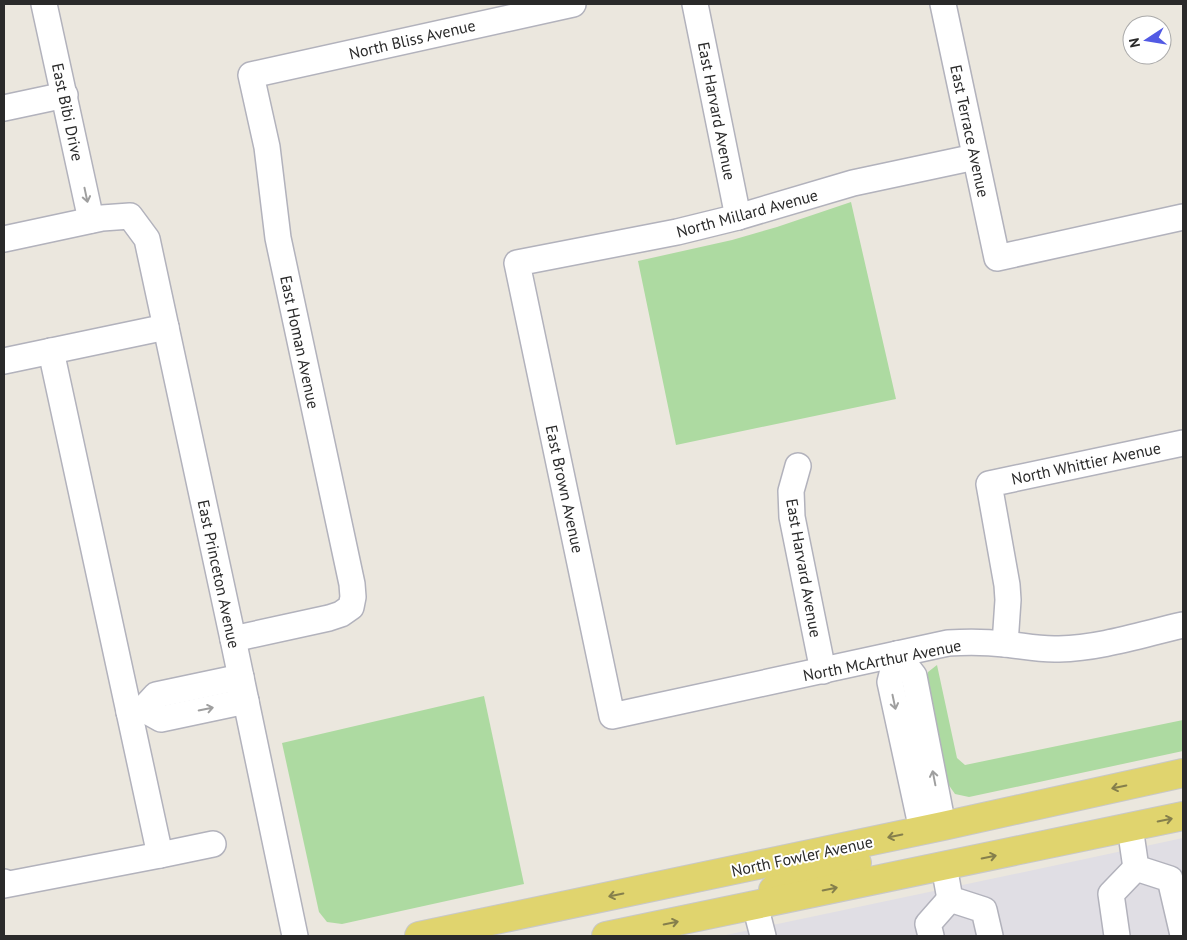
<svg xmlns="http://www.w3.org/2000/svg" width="1187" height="940" viewBox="0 0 1187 940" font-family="'PT Sans',sans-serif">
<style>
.industrial{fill:#e0dee4}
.green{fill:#addaa1}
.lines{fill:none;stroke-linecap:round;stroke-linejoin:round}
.minor-casing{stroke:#b2b2bc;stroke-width:28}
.major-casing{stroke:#c8c8c8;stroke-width:30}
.minor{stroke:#fff;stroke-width:25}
.major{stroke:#e0d46e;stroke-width:28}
.oneway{stroke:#9f9f9f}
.oneway2{stroke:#857f4c}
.labels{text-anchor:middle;stroke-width:4;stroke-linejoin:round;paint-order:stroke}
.street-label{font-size:16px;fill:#2a2a2a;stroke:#fff}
</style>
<rect width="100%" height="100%" fill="#ebe7de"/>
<path class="industrial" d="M1183 838V936H721L1043 868Z"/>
<g class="green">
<path d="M851 202 896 399 676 445 638 261 732 240 777 227Z"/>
<path d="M937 665 957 758 965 765 1183 720V751L969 797 955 794 948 784 927 684 928 672Z"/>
<path d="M484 696 524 884 342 924 327 922 319 912 282 743Z"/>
</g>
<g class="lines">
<defs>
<g id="minor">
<path d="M44 4 91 220"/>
<path d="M695 4 738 217"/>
<path d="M943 4 997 258 1183 217"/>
<path d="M4 108 65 95"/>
<path d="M975 157 853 183 738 217 677 232 517 263 612 716 948 643C967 642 986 642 1005 644 1024 646 1040 650 1059 649 1101 648 1143 634 1183 625"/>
<path d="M4 239 102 218 130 216 147 239 233 639 295 936"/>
<path d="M4 361 166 327"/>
<path d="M798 466 791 491 792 517 823 671"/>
<path d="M233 639 329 618 341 614 351 607 353 597 352 584 278 238 267 147 251 75 573 4"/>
<path d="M1005 644 1008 600 1007 585 989 484 1183 443"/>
<path d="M897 654 914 676 943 826"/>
<path d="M897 654 890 682 922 830"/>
<path d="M143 709 161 719 246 701"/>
<path d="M129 712 143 709 156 695 241 677"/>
<path d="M1130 827 1136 868 1170 879 1183 935"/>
<path d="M160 855 213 844"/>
<path d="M944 866 950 899 984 910 990 936"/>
<path d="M4 882V885L160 855 51 351"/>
<path d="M755 905 763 936"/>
<path d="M931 936 928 924 950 899"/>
<path d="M1117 936 1111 894 1136 868"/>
</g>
<g id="major">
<path d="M773 890 782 880 857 863"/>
<path d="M419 936 943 826 1183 773"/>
<path d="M606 936 1183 816"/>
</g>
</defs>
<use href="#minor" class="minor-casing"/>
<use href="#major" class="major-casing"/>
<use href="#minor" class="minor"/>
<use href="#major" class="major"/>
</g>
<defs><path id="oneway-shaft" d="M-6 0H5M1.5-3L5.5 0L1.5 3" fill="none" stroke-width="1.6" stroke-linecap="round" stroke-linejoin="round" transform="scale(1.25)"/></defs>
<g class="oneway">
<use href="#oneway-shaft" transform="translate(86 195) rotate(78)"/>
<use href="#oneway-shaft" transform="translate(894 702) rotate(78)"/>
<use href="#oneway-shaft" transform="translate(206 709) rotate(-11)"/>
<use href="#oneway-shaft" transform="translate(934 778) rotate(-101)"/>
</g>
<g class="oneway2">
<use href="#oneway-shaft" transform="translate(1119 787) rotate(168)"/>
<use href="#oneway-shaft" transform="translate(1165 820) rotate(-12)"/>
<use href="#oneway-shaft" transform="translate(895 836) rotate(168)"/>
<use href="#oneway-shaft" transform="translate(989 857) rotate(-12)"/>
<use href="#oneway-shaft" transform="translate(830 889) rotate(-11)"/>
<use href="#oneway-shaft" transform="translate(616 895) rotate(168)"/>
<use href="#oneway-shaft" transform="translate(671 923) rotate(-12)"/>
</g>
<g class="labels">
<g class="street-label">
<text transform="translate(412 39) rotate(-13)" y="6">North Bliss Avenue</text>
<text transform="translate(717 111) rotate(79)" y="6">East Harvard Avenue</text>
<text transform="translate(68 112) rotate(78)" y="6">East Bibi Drive</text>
<text transform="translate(970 131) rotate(78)" y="6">East Terrace Avenue</text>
<text transform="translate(747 213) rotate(-15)" y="6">North Millard Avenue</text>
<text transform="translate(300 342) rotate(78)" y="6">East Homan Avenue</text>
<text transform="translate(1086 463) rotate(-12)" y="6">North Whittier Avenue</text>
<text transform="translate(565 489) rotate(78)" y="6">East Brown Avenue</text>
<text transform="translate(804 568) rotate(80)" y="6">East Harvard Avenue</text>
<text transform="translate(219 574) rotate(78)" y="6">East Princeton Avenue</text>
<text transform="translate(882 660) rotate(-11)" y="6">North McArthur Avenue</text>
<text transform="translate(802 856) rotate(-12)" y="6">North Fowler Avenue</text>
</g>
</g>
<rect width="1187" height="940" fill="none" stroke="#2a2a2a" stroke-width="10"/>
<g transform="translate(1147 40) rotate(258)"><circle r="24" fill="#ffffff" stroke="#aaaaaa"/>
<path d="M0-4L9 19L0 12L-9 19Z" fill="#525ae4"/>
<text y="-8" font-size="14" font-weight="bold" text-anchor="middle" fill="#2a2a2a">N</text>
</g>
</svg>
